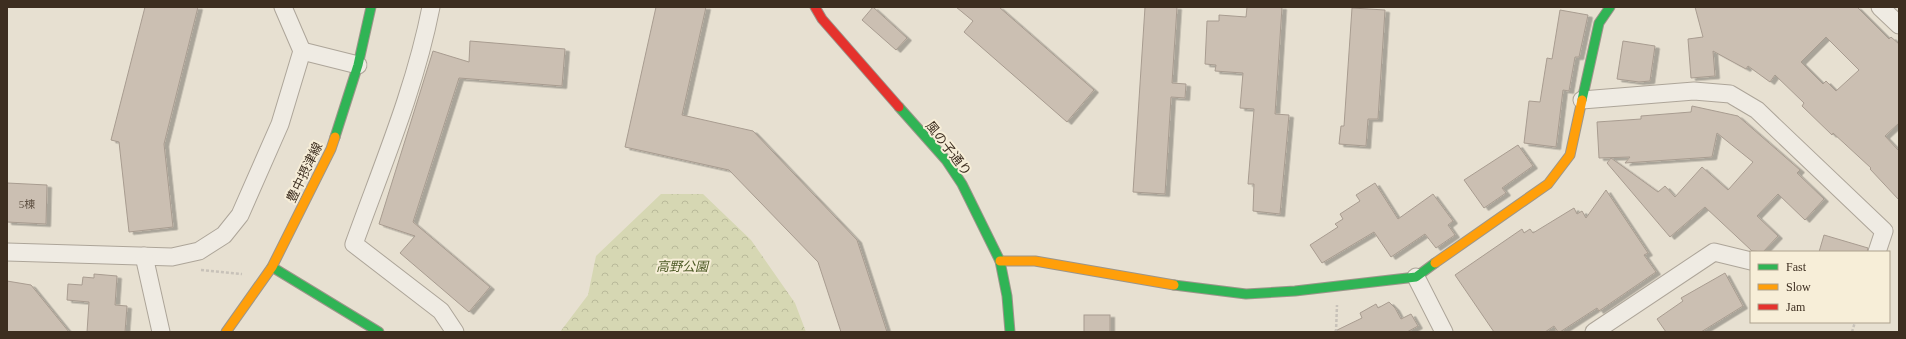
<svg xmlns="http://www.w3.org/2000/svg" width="1906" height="339" viewBox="0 0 1906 339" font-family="'Times New Roman','Noto Sans JP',serif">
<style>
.park{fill:url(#park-crowns)}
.building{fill:#cbbfb2;stroke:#a89c90;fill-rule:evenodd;filter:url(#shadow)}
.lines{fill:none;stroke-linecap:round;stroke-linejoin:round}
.street-casing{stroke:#ada599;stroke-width:19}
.fast-casing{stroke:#9c958a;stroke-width:11}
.slow-casing{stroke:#9c958a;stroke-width:11}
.jam-casing{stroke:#9c958a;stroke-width:11}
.path{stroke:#c8c2b9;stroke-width:2.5;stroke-dasharray:3 2;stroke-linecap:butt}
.street{stroke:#efebe3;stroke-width:17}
.fast{stroke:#30b455;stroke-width:9}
.slow{stroke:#ff9f0a;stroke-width:9}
.jam{stroke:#e5322d;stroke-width:9}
.labels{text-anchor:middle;stroke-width:4;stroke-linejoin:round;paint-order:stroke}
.number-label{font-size:11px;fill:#605244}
.street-label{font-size:13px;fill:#3d2e20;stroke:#f7eed8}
.park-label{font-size:13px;font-style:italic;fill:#4d5a26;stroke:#f7eed8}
</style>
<defs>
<pattern id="park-crowns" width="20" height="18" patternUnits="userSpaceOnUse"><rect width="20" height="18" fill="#d6d7b3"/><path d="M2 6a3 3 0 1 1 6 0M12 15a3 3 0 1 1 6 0" fill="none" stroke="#b9b99a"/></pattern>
<filter id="shadow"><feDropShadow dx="4.5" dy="2.5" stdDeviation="0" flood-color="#0004"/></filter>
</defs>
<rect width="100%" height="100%" fill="#e7e0d1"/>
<path class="park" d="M661 194H703L751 240 795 303 806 332H560L588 295 596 256Z"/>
<g class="building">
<path d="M145 7H198L164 144 173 227 129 232 119 142 111 140Z"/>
<path d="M656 7H706L682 115 753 131 857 240 887 332H841L818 262 729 170 625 147Z"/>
<path d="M873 7 907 38 896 50 862 20Z"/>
<path d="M956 7H999L1094 90 1067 122 964 32 973 21Z"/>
<path d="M1145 7H1177L1172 83 1186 84 1185 98 1171 97 1165 194 1133 192Z"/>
<path d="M1247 7H1282L1275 114 1289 115 1280 214 1253 211 1254 184H1248L1254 109 1240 108 1243 73 1215 71 1216 65 1205 64 1207 21H1219V15L1246 17Z"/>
<path d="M1695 7H1857L1889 39 1891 37 1899 44V123L1885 136 1899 151V200L1870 169 1871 168 1833 133 1832 135 1802 106 1804 103 1775 75 1770 82 1748 66 1746 69 1713 51 1715 76 1691 78 1688 39 1703 37ZM1826 37 1859 70 1836 91 1826 81 1823 84 1801 62Z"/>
<path d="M1352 8 1385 10 1378 119H1368L1366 146 1339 144 1341 126H1344Z"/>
<path d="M1560 10 1588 15 1579 57H1575L1569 91 1563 90 1556 147 1524 143 1529 101 1540 102 1547 58 1552 59Z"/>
<path d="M470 41 565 49 562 86 459 78 413 222 490 287 469 312 400 253 415 236 379 224 433 51 469 62Z"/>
<path d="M1623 41 1655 46 1650 81 1639 82 1617 79Z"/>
<path d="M1692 106 1738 116 1800 170 1797 173 1824 199 1805 220 1778 194 1757 216 1778 236 1763 252 1752 251 1705 207 1670 237 1607 163 1611 158 1658 192 1665 186 1675 197 1702 167 1728 190 1753 162 1717 133 1712 157 1625 163 1630 157 1599 158 1597 122 1641 119V116L1691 112Z"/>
<path d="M1518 145 1533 166 1502 188 1506 193 1484 208 1464 180Z"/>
<path d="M7 183 47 185 46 224 7 222Z"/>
<path d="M1375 183 1398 219 1433 194 1453 221 1448 225 1455 235 1436 248 1425 234 1391 257 1374 232 1322 263 1310 245 1338 227 1335 224 1343 219 1340 214 1360 201 1356 195Z"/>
<path d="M1606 190 1648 253 1644 255 1656 272 1599 311 1597 308 1560 332H1558L1554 326 1545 332H1494L1455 275 1522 229 1524 233 1530 229 1533 233 1574 208 1577 214 1582 211 1586 218Z"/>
<path d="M1824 235 1868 248 1867 252H1819Z"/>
<path d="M1725 273 1743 306 1701 332H1666L1657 319 1683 301 1681 298Z"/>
<path d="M94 274 117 276 115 305 127 306 125 332H87L89 302 67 300 68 284 82 285 83 277 94 278Z"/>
<path d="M7 281 31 285 69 332H7Z"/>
<path d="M1389 302 1395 308 1401 319 1411 314 1418 326 1407 332H1333L1362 318 1360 313 1376 304 1378 308Z"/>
<rect x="1084" y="315" width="26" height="17"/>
</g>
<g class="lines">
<defs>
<g id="street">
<path d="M431 7C415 89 382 166 354 244L441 311 455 332"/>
<path d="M1880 7 1899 25"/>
<path d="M302 51 358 65"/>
<path d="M1582 100 1694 91 1730 94 1757 110 1884 231 1877 252"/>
<path d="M7 252 172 257 199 251 224 235 240 215 280 124 302 51 283 7"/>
<path d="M144 256 161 332"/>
<path d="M1416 277 1444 332"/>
<path d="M1594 332 1714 252 1751 261"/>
</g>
<g id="fast">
<path d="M1582 100 1599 23 1610 7"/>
<path d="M899 107 946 160 962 184 1000 261 1007 296 1010 332"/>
<path d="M335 137 358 65 371 7"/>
<path d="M272 267 379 332"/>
<path d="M1174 285 1246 294 1295 291 1416 277 1435 263"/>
</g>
<g id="slow">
<path d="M1000 261H1035L1174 285"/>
<path d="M1435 263 1548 184 1570 155 1582 100"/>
<path d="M226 332 272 267 331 149 335 137"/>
</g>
<path id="jam" d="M815 7 822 19 899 107"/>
</defs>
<use href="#street" class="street-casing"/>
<use href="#fast" class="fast-casing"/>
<use href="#slow" class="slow-casing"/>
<use href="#jam" class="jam-casing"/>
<g class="path">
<path d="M201 270 242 274"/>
<path d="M1336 332 1337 305"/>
<path d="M1852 332 1855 322"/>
</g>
<use href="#street" class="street"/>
<use href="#fast" class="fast"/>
<use href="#slow" class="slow"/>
<use href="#jam" class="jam"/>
</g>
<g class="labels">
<g class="number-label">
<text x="27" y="208">5棟</text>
</g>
<g class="street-label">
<text transform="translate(949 148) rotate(52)" y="5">風の子通り</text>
<text transform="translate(304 172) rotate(-64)" y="5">豊中摂津線</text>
</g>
<g class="park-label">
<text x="682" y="271">高野公園</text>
</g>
</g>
<rect width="1906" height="339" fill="none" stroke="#3d2e20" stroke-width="16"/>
<rect x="1750" y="251" width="140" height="72" fill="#f7eed8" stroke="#ada18e"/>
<rect x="1758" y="264" width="20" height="6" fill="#30b455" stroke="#ada18e"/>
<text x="1786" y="271" font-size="12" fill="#3d2e20">Fast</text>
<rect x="1758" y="284" width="20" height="6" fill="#ff9f0a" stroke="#ada18e"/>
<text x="1786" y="291" font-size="12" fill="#3d2e20">Slow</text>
<rect x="1758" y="304" width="20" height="6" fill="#e5322d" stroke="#ada18e"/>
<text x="1786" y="311" font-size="12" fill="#3d2e20">Jam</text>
</svg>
